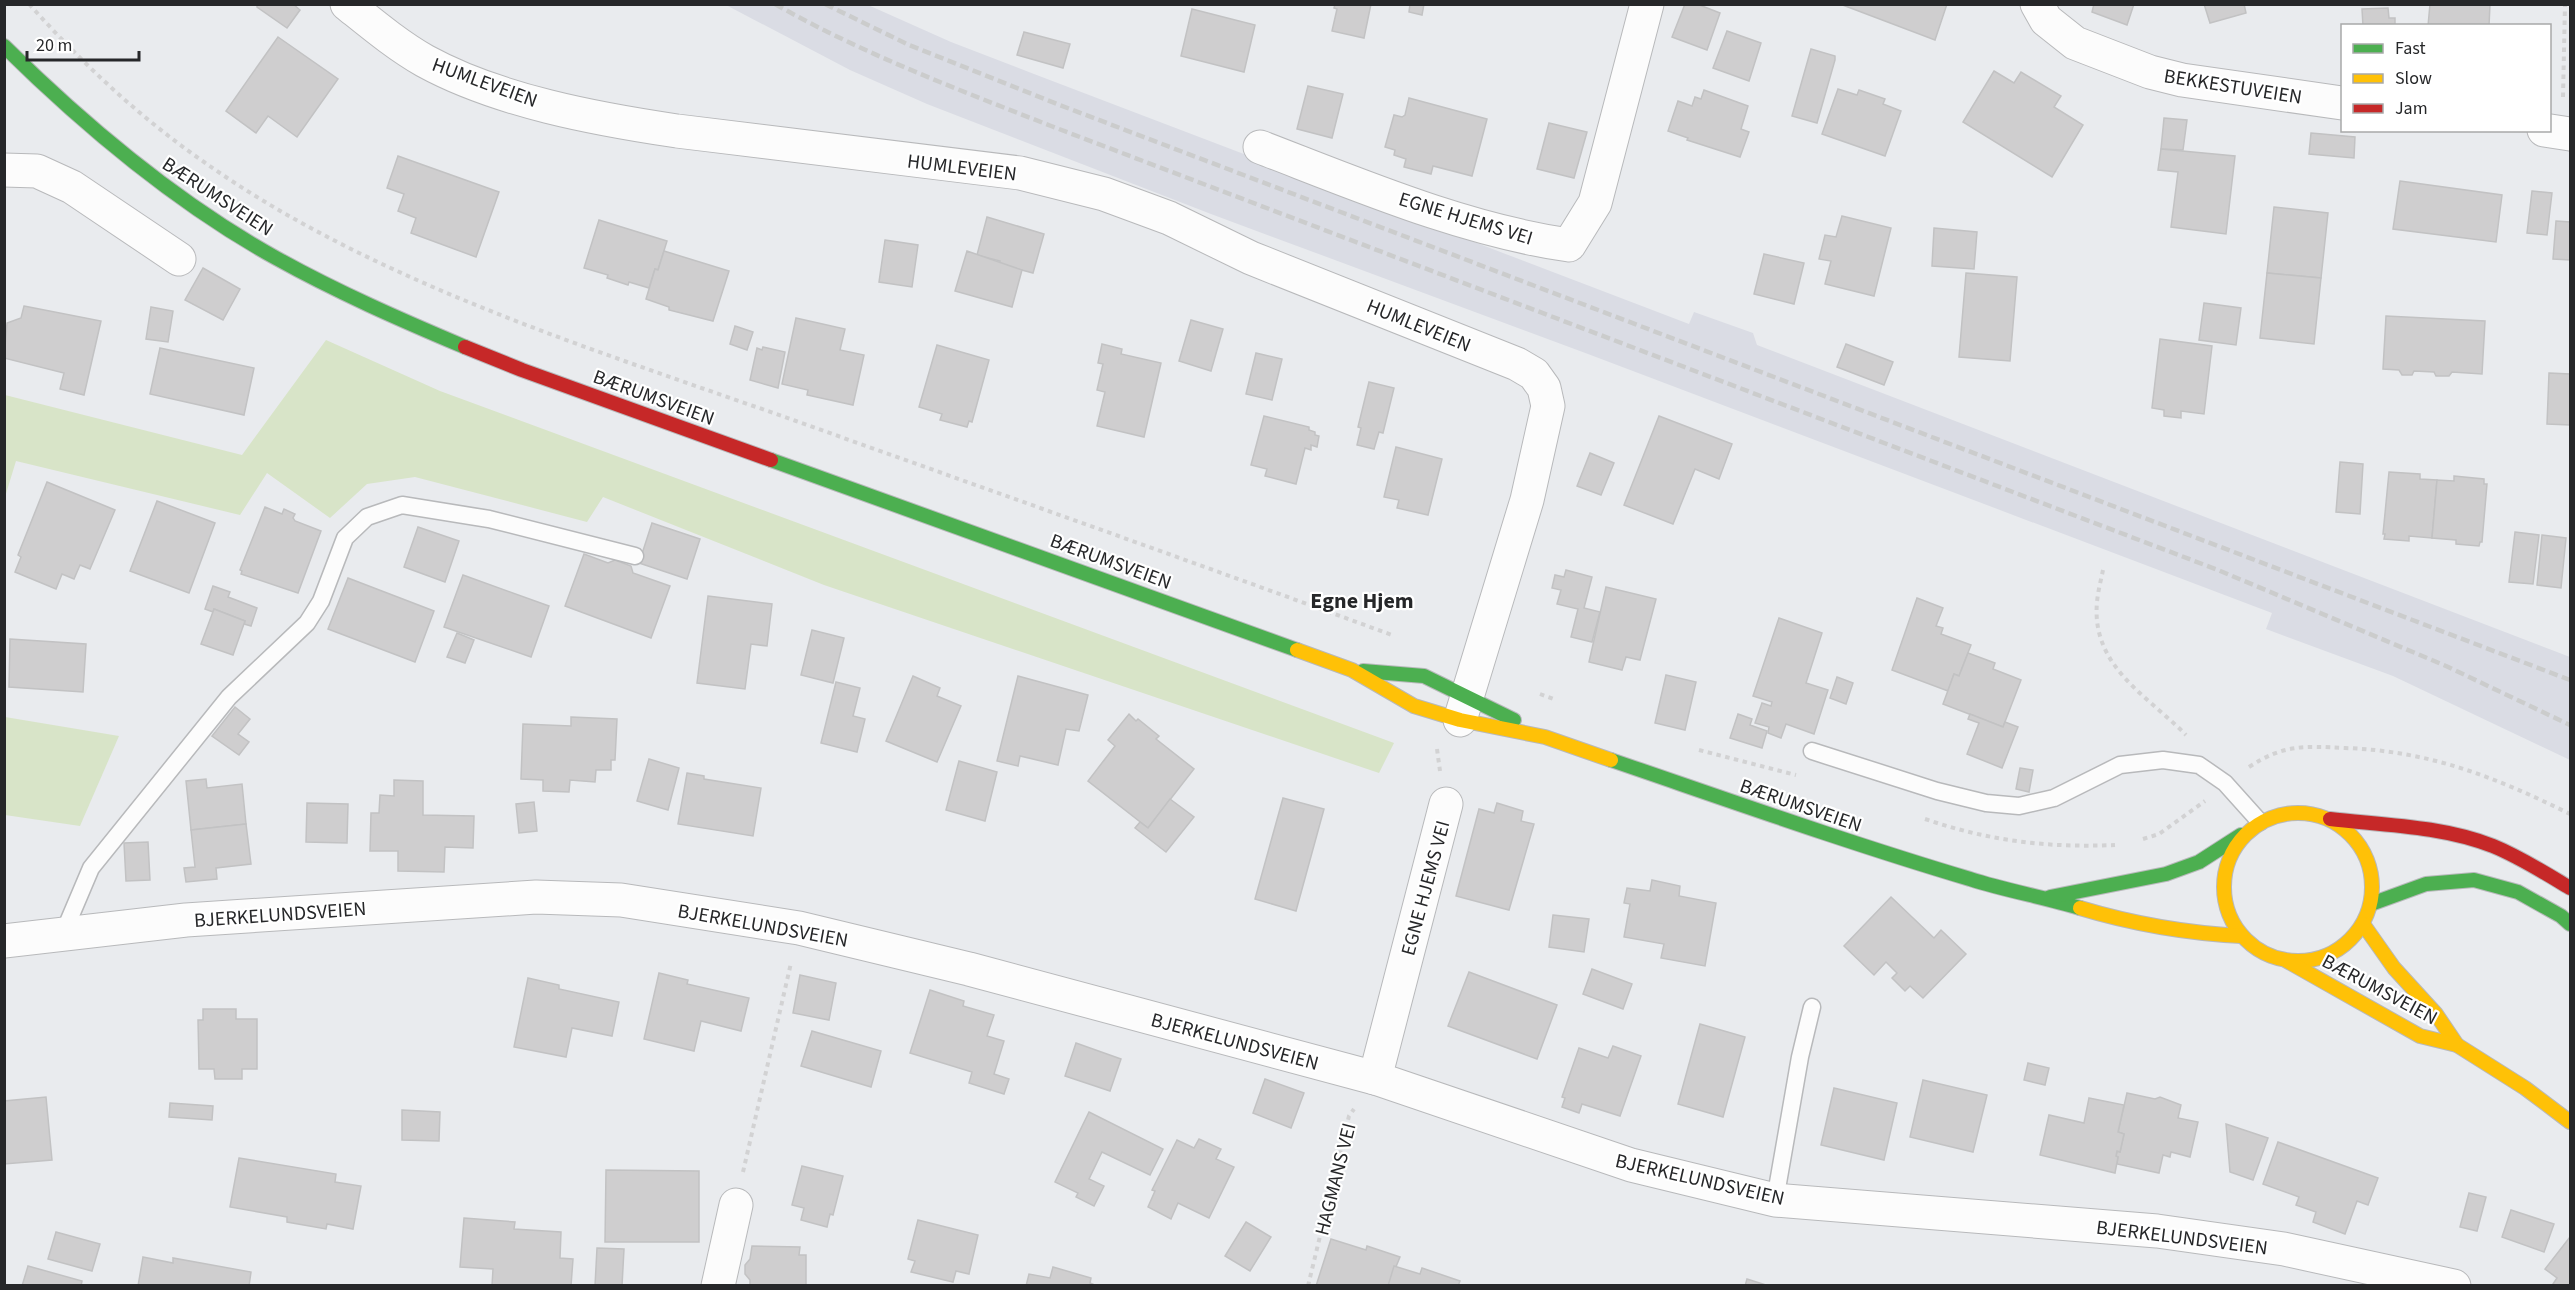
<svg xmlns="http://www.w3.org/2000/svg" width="2575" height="1290" viewBox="0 0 2575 1290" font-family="'Source Sans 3',sans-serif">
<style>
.built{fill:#dadce4}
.green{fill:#d8e4c8}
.building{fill:#cfcecf;stroke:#c2c2c3;stroke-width:1.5}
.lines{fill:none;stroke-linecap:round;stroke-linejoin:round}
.lane-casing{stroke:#b8b9bb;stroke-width:19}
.street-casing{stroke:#b8b9bb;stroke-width:35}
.fast-casing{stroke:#b8b9bb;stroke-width:16}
.slow-casing{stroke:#b8b9bb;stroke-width:16}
.jam-casing{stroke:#b8b9bb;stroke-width:16}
.path{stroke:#d2d2d3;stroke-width:4;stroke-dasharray:4.5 4.5;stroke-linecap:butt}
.lane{stroke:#fcfcfc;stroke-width:16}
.street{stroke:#fcfcfc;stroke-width:33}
.fast{stroke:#4caf50;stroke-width:14}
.slow{stroke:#ffc107;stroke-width:14}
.jam{stroke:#c62828;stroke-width:14}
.rail{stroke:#cbcccc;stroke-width:4.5;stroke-dasharray:9 4.5;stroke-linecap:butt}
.labels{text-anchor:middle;stroke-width:4.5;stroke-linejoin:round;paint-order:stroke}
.street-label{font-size:20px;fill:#262729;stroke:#fff}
.quarter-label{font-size:22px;font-weight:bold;fill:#262729;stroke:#fff}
</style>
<rect width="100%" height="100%" fill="#e9ebee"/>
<path class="built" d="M726 5H868L951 42 1034 74 1689 324 1694 312 1753 333 1757 345 2570 657V760L2393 676 2266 629 2272 613 1588 354 1211 214 927 104 850 70Z"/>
<g class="green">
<path d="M326 340 440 391 1394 743 1379 773 824 585 603 497 587 522 415 477 367 484 330 518 267 473 240 515 16 461 5 497V395L242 455Z"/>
<path d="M5 717 119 736 80 826 5 815Z"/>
</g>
<g class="building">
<path d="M257 4H293L300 10 287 28 257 7Z"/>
<path d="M1335 4H1371L1364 38 1332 31 1337 9 1334 8Z"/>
<path d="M1410 4H1424L1422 15 1409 12Z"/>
<path d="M1685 4H1697L1720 13 1707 50 1672 37Z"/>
<path d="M1840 4H1947L1935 40Z"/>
<path d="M2094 4H2134L2127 25 2092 12Z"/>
<path d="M2204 4H2244L2246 13 2210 23Z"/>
<path d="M2430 4H2490L2489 26H2428Z"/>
<path d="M2388 8 2389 18H2395V26H2363L2362 9Z"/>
<path d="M1192 9 1255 25 1244 72 1181 56Z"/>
<path d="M1727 31 1761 43 1749 81 1713 68Z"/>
<path d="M1024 32 1070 44 1063 68 1017 55Z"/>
<path d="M278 37 338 79 297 137 268 116 256 133 226 111Z"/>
<path d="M1811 49 1835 56V60L1817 123 1792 116Z"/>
<path d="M1994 71 2014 83 2021 72 2061 96 2054 107 2083 125 2052 177 1963 122Z"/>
<path d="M1308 86 1343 94 1332 138 1297 129Z"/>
<path d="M1838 89 1857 95 1859 90 1885 99 1883 104 1901 111 1885 156 1822 134Z"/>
<path d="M1704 90 1748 106 1741 129 1749 132 1740 157 1687 140 1688 138 1668 131 1678 101 1692 106 1695 97 1701 99Z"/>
<path d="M1409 98 1487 119 1472 176 1433 166 1431 174 1404 167 1406 159 1394 155 1395 150 1385 147 1394 115 1402 117 1405 115Z"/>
<path d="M2164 118 2187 120 2183 150 2161 149Z"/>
<path d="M1549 123 1587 132 1574 178 1537 169Z"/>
<path d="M2311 133 2355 137 2354 158 2309 154Z"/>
<path d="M2161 149 2235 156 2226 234 2171 227 2178 172 2158 170Z"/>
<path d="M398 156 499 192 476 257 411 233 416 218 398 211 404 194 387 188Z"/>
<path d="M2400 181 2502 195 2496 242 2393 229Z"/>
<path d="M2532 191 2552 193 2547 235 2527 233Z"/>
<path d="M2274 207 2328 213 2321 278 2267 273Z"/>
<path d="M1842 216 1891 228 1874 296 1825 284 1831 261 1819 259 1825 235 1836 237Z"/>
<path d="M987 217 1044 234 1033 273 999 264 1000 261 977 255Z"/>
<path d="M599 220 667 241 658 270 655 269 649 288 629 282 628 285 607 278 608 275 584 268Z"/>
<path d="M2556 221 2570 222V260L2553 259Z"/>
<path d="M1934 228 1977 232 1974 269 1932 266Z"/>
<path d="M885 240 918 245 912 287 879 282Z"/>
<path d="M664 251 729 271 713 321 669 310V307L646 299 655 269 658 270Z"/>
<path d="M967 251 1022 270 1012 307 955 291Z"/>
<path d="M1764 254 1804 263 1794 304 1754 294Z"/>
<path d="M203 268 240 289 223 320 185 300Z"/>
<path d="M1966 273 2017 277 2010 361 1959 357Z"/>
<path d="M2267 273 2321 278 2314 344 2260 338Z"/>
<path d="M2204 303 2241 308 2236 345 2199 340Z"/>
<path d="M24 306 101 321 84 395 60 389 64 373 4 358 7 323 21 318Z"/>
<path d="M151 307 173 311 168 342 146 339Z"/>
<path d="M2386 316 2485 321 2482 374 2452 372 2449 376H2436L2434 372 2414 371 2412 375H2402L2399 370 2383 369Z"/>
<path d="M796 318 845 329 840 350 864 355 853 405 807 395 808 390 782 384Z"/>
<path d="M1191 320 1223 329 1211 371 1179 361Z"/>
<path d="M735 326 753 332 747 350 730 344Z"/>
<path d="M2160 339 2212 346 2204 414 2181 411V418L2164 416V410L2152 408Z"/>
<path d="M1102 344 1122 349 1121 354 1161 363 1144 437 1097 426 1105 392 1097 390 1103 364 1098 363Z"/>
<path d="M1846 344 1893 362 1884 385 1837 367Z"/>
<path d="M937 345 989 360 972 422 969 421 967 427 940 420 942 414 919 407Z"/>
<path d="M763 347 785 352 778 388 750 380 757 348 762 350Z"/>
<path d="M160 348 254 368 244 415 150 394Z"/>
<path d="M1256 353 1282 359 1272 400 1246 394Z"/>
<path d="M2549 373 2570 374V425L2547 424Z"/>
<path d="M1369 382 1394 388 1383 433 1379 432 1374 449 1357 445 1361 428 1358 427Z"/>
<path d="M1264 416 1309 427V430L1315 432V435L1319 436 1317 447 1311 445V450L1305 448 1296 484 1265 476 1267 469 1251 465Z"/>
<path d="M1659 416 1732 444 1719 479 1695 469 1673 524 1624 505Z"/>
<path d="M1396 447 1442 459 1428 515 1397 508 1399 500 1384 497Z"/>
<path d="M1590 453 1614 463 1601 495 1577 486Z"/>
<path d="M2340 462 2363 464 2360 514 2336 512Z"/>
<path d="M2389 472 2420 474V479L2437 480 2432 538 2409 536V541L2384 539 2385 534H2383Z"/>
<path d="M2454 476 2484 479V484H2487L2482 542H2480L2479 546 2456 544V540L2432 538 2437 480 2454 481Z"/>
<path d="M47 482 115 510 90 569 80 565 74 579 62 574 56 589 15 572 21 557 18 555Z"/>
<path d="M157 501 215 523 189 593 130 571Z"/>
<path d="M265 507 282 514 284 509 295 514 293 518 295 521 321 531 298 593 241 574 242 571 240 570Z"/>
<path d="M652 523 700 539 687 579 639 563Z"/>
<path d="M418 527 459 541 445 582 404 567Z"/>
<path d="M2515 532 2539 535 2533 584 2509 582Z"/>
<path d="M2542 535 2566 538 2561 588 2537 585Z"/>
<path d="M584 554 608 563 615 560 631 566 633 573 670 586 651 638 565 606Z"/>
<path d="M1566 570 1592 577 1584 608 1600 612 1592 642 1571 637 1578 609 1557 604 1561 590 1552 588 1555 575 1564 577Z"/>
<path d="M463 575 549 606 531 657 444 627Z"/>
<path d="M348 578 434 611 415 662 328 629Z"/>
<path d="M213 586 230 592 228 597 257 608 251 626 244 624 245 621 214 609 213 612 205 609Z"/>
<path d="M1606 587 1656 599 1640 660 1626 657 1622 670 1589 662Z"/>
<path d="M708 596 772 604 767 646 751 644 745 689 697 683Z"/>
<path d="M1917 598 1943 608 1936 626 1943 628 1941 634 1971 645 1959 676 1954 674 1948 691 1892 670Z"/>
<path d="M214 609 245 621 233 655 201 644Z"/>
<path d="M1779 618 1822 633 1806 683 1828 690 1814 734 1786 724 1781 738 1768 733 1769 727 1755 723 1762 703 1771 706 1772 702 1753 696Z"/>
<path d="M812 630 844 638 833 683 801 675Z"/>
<path d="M457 633 474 640 465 663 447 657Z"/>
<path d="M10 639 86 644 83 692 9 687Z"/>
<path d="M1968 653 1995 663 1993 669 2021 680 2003 727 1943 704 1954 674 1959 676Z"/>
<path d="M1666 675 1696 682 1685 730 1655 723Z"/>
<path d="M913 676 940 688 937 696 961 706 937 762 886 741Z"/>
<path d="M1018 676 1088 695 1079 731 1066 729 1058 765 1020 756 1018 766 997 761Z"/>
<path d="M1837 677 1853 683 1846 704 1830 698Z"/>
<path d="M836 682 860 688 853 716 865 719 857 752 821 743Z"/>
<path d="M235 707 250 719 238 734 249 742 239 755 212 736Z"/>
<path d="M1129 714 1136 721 1138 719 1159 736 1156 739 1194 769 1148 828 1088 781 1115 746 1108 740Z"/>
<path d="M1738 714 1752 719 1750 725 1767 731 1762 748 1730 738Z"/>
<path d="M1970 714 2003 727 2005 722 2018 727 2002 768 1967 754 1979 723 1968 719Z"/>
<path d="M571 717 617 719 615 760H611V770H596L595 782 570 780 569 792 543 791V780L521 779 523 724 571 726Z"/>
<path d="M649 759 679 768 668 810 637 801Z"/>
<path d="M959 761 997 772 985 821 946 810Z"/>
<path d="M2020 768 2033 770 2029 792 2016 789Z"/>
<path d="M687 773 704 776V779L761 788 753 836 678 824Z"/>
<path d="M206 779 207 788 242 784 246 824 191 830 186 781Z"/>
<path d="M394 780 423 781V815L474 816 473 848 445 847 444 872 398 871V851H370L371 813H379L380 795 394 796Z"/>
<path d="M1283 798 1324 809 1296 911 1255 899Z"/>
<path d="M1170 799 1194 817 1166 852 1135 828 1140 822 1148 828Z"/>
<path d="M534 802 537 831 519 833 516 804Z"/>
<path d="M307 803 348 804 347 843 306 842Z"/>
<path d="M1497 803 1523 811 1521 821 1534 824 1509 910 1456 896 1479 809 1494 813Z"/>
<path d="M246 824 251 864 216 868 217 879 186 882 184 868 195 867 191 830Z"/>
<path d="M148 842 150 880 126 881 124 843Z"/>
<path d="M1652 880 1680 886 1679 896 1716 903 1705 966 1661 958 1664 944 1624 937 1630 904 1624 903 1627 888 1650 891Z"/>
<path d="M1891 897 1934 938 1941 930 1966 954 1923 998 1910 986 1905 991 1892 978 1897 973 1886 962 1874 975 1844 946Z"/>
<path d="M1553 915 1589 919 1584 952 1549 947Z"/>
<path d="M1592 969 1632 984 1623 1009 1583 994Z"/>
<path d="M1469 972 1557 1005 1537 1059 1448 1026Z"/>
<path d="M659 973 688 980 687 984 749 998 741 1031 701 1021 694 1051 644 1039Z"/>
<path d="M800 975 836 983 829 1020 793 1013Z"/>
<path d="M528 978 559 985V989L619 1002 612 1036 572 1028 566 1057 514 1047Z"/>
<path d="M930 990 964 1001 963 1006 994 1015 987 1036 1004 1041 994 1074 1009 1079 1004 1094 969 1083 972 1072 910 1053Z"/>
<path d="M203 1009H236V1019H257V1069H242V1079H215L214 1069H199L198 1020H203Z"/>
<path d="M1700 1024 1745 1037 1723 1117 1678 1104Z"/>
<path d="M812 1031 881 1051 871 1087 801 1066Z"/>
<path d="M1076 1043 1121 1059 1110 1091 1065 1076Z"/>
<path d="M1613 1046 1641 1056 1620 1116 1582 1104 1579 1113 1562 1107 1565 1098 1562 1097 1579 1048 1608 1058Z"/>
<path d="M2028 1063 2049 1068 2045 1085 2024 1080Z"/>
<path d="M1265 1079 1304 1093 1291 1128 1253 1113Z"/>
<path d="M1923 1080 1987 1095 1973 1152 1910 1137Z"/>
<path d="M1834 1088 1897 1103 1884 1160 1821 1145Z"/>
<path d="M2127 1093 2155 1099 2160 1097 2181 1105 2178 1118 2198 1122 2190 1157 2171 1152 2170 1157 2163 1155 2159 1173 2117 1164 2118 1157 2116 1156 2117 1151 2120 1152 2124 1134 2118 1132Z"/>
<path d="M46 1097 52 1160 4 1164V1101Z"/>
<path d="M2089 1098 2124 1105 2118 1132 2124 1134 2120 1152 2117 1151 2116 1156 2118 1157 2115 1173 2040 1155 2049 1115 2084 1123Z"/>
<path d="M170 1103 213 1106 212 1120 169 1117Z"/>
<path d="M402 1110 440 1112 439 1141 402 1140Z"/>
<path d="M1089 1112 1163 1149 1150 1175 1102 1152 1089 1179 1104 1186 1094 1206 1076 1197 1078 1193 1055 1182Z"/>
<path d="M2226 1124 2268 1138 2253 1180 2230 1172Z"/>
<path d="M1199 1139 1221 1149 1216 1159 1234 1167 1209 1218 1178 1203 1171 1219 1148 1207 1155 1191 1152 1190 1177 1140 1194 1148Z"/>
<path d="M2278 1142 2378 1178 2368 1205 2357 1201 2345 1234 2313 1222 2316 1212 2296 1205 2299 1197 2263 1184Z"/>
<path d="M239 1158 336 1174 335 1182 361 1186 353 1229 327 1224 326 1229 287 1222V1217L230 1207Z"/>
<path d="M802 1166 843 1176 833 1215 830 1214 827 1227 801 1220 804 1208 792 1205Z"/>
<path d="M606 1170 699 1171V1242H605Z"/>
<path d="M2469 1193 2486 1197 2477 1231 2460 1227Z"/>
<path d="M2511 1210 2554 1224 2544 1252 2502 1237Z"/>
<path d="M464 1218 515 1222 514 1229 561 1232 560 1258 573 1259 571 1286H492L493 1269 460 1267Z"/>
<path d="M918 1220 978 1235 969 1274 956 1271 953 1282 911 1272 915 1261 908 1259Z"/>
<path d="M1246 1222 1271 1237 1250 1271 1225 1256Z"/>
<path d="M56 1232 100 1244 92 1271 48 1259Z"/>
<path d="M2570 1237V1286H2555L2553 1284 2557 1278 2545 1269Z"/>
<path d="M1331 1239 1366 1250 1367 1246 1400 1257 1388 1286H1316Z"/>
<path d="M752 1246 800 1247 799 1255H806V1286H750V1280L745 1274V1265L750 1259Z"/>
<path d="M597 1248 624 1249 622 1286H595Z"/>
<path d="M143 1257 173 1263V1258L251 1272 249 1286H138Z"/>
<path d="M28 1266 82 1281 81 1286H22Z"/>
<path d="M1394 1266 1420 1274 1422 1268 1460 1281 1458 1286H1388Z"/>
<path d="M1053 1267 1091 1278 1090 1283 1097 1286H1026L1029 1274 1050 1278Z"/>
<path d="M1747 1279 1769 1286H1745Z"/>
</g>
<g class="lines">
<defs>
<g id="lane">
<path d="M1812 751 1937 791 1986 803 2019 806 2054 798 2120 765 2163 760 2199 765 2225 783 2260 822"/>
<path d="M63 934 91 868 229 697 307 623 321 601 345 538 367 517 402 505 489 519 635 556"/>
<path d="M1775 1200 1800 1057 1812 1007"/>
</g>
<g id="street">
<path d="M347 4C372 24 397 45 425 61 498 101 596 119 677 131L1020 173 1104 194 1169 218 1251 258 1517 364 1534 374 1544 388 1548 406 1527 500 1460 720"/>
<path d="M2037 4 2046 20 2075 43 2150 72 2182 80 2342 103"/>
<path d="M2544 130 2570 134"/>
<path d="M1260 147C1359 185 1464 230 1569 245L1595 203 1647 4"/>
<path d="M4 170 37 171 72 187 179 259"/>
<path d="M4 941 186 920 536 897 621 900 799 928 969 969 1375 1078 1631 1165 1775 1200 2157 1231 2284 1249 2454 1286"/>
<path d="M1375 1078 1446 804"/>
<path d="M718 1286 736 1205"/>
</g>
<g id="fast">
<path d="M4 46C86 127 175 202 276 258 337 292 401 320 465 347"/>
<path d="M771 460 1297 650"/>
<path d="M1363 671 1424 676 1514 720"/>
<path d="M1611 760C1731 801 1849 843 1970 879 2007 891 2044 897 2080 908"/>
<path d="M2050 897 2166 874 2199 862 2241 835"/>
<path d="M2371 904 2426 884 2474 880 2518 892 2561 916 2570 924"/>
</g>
<g id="slow">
<path d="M1297 650 1352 670 1414 706 1460 720 1545 737 1611 760"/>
<circle cx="2298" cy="887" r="74"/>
<path d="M2080 908C2133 924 2186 933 2241 936"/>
<path d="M2363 924 2394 968 2436 1014 2457 1045"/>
<path d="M2287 961 2420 1036 2457 1045 2525 1088 2570 1122"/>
</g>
<g id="jam">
<path d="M465 347 522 370 771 460"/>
<path d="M2330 819C2384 825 2442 826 2493 846 2520 857 2545 873 2570 888"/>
</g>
</defs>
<use href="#lane" class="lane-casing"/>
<use href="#street" class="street-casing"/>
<use href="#fast" class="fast-casing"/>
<use href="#slow" class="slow-casing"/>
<use href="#jam" class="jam-casing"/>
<g class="path">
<path d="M29 4C82 63 139 117 204 162 376 284 599 351 796 421 995 492 1193 562 1392 635"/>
<path d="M2563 97 2565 4"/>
<path d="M2103 570C2101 580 2098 591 2097 602 2091 667 2148 696 2186 735"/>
<path d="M1540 694 1556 700"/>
<path d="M1437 749 1440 771"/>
<path d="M1699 750 1796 775"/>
<path d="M2249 767C2284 744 2304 746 2345 748 2430 751 2495 777 2570 814"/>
<path d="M1925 819C1989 841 2048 848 2115 845"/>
<path d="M2143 839 2159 834 2205 801"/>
<path d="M743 1172 791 963"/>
<path d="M1308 1286 1349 1116 1354 1109"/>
</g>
<use href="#lane" class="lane"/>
<use href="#street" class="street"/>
<use href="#fast" class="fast"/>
<use href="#slow" class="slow"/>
<use href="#jam" class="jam"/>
<g class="rail">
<path d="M775 4C863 54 957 89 1051 126L2218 570 2446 666 2570 725"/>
<path d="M825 4 909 45 1057 104 2570 680"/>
</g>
</g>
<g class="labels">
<g class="street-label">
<text transform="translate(485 82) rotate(20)" y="7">HUMLEVEIEN</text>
<text transform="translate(2233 86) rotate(9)" y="7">BEKKESTUVEIEN</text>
<text transform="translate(962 167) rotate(7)" y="7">HUMLEVEIEN</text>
<text transform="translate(218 196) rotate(33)" y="7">BÆRUMSVEIEN</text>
<text transform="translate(1466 218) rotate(17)" y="7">EGNE HJEMS VEI</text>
<text transform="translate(1419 325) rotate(22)" y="7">HUMLEVEIEN</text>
<text transform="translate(654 397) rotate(20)" y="7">BÆRUMSVEIEN</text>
<text transform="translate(1111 561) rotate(20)" y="7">BÆRUMSVEIEN</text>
<text transform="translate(1801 805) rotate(19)" y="7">BÆRUMSVEIEN</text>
<text transform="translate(1425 888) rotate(-75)" y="7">EGNE HJEMS VEI</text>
<text transform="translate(280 914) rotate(-4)" y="7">BJERKELUNDSVEIEN</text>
<text transform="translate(763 925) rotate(10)" y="7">BJERKELUNDSVEIEN</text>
<text transform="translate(2380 989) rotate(28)" y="7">BÆRUMSVEIEN</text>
<text transform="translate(1235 1041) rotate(15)" y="7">BJERKELUNDSVEIEN</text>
<text transform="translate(1335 1179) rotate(-76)" y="7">HAGMANS VEI</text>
<text transform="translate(1700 1179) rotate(13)" y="7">BJERKELUNDSVEIEN</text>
<text transform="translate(2182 1237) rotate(7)" y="7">BJERKELUNDSVEIEN</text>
</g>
<g class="quarter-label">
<text x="1362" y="608">Egne Hjem</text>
</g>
</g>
<rect width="2575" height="1290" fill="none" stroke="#262729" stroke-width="12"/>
<rect x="2341" y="24" width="210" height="108" fill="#ffffff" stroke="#a8a9a9" stroke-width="1.5"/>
<rect x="2353" y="44" width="30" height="9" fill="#4caf50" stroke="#a8a9a9" stroke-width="1.5"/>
<text x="2395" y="54" font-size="18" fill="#262729">Fast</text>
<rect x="2353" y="74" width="30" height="9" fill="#ffc107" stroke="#a8a9a9" stroke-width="1.5"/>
<text x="2395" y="84" font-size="18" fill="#262729">Slow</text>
<rect x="2353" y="104" width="30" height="9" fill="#c62828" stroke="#a8a9a9" stroke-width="1.5"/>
<text x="2395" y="114" font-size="18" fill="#262729">Jam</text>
<path d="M27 51v9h112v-9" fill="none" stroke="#262729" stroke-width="3"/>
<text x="36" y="51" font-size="18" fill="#262729" stroke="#ffffff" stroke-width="4.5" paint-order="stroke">20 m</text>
</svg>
